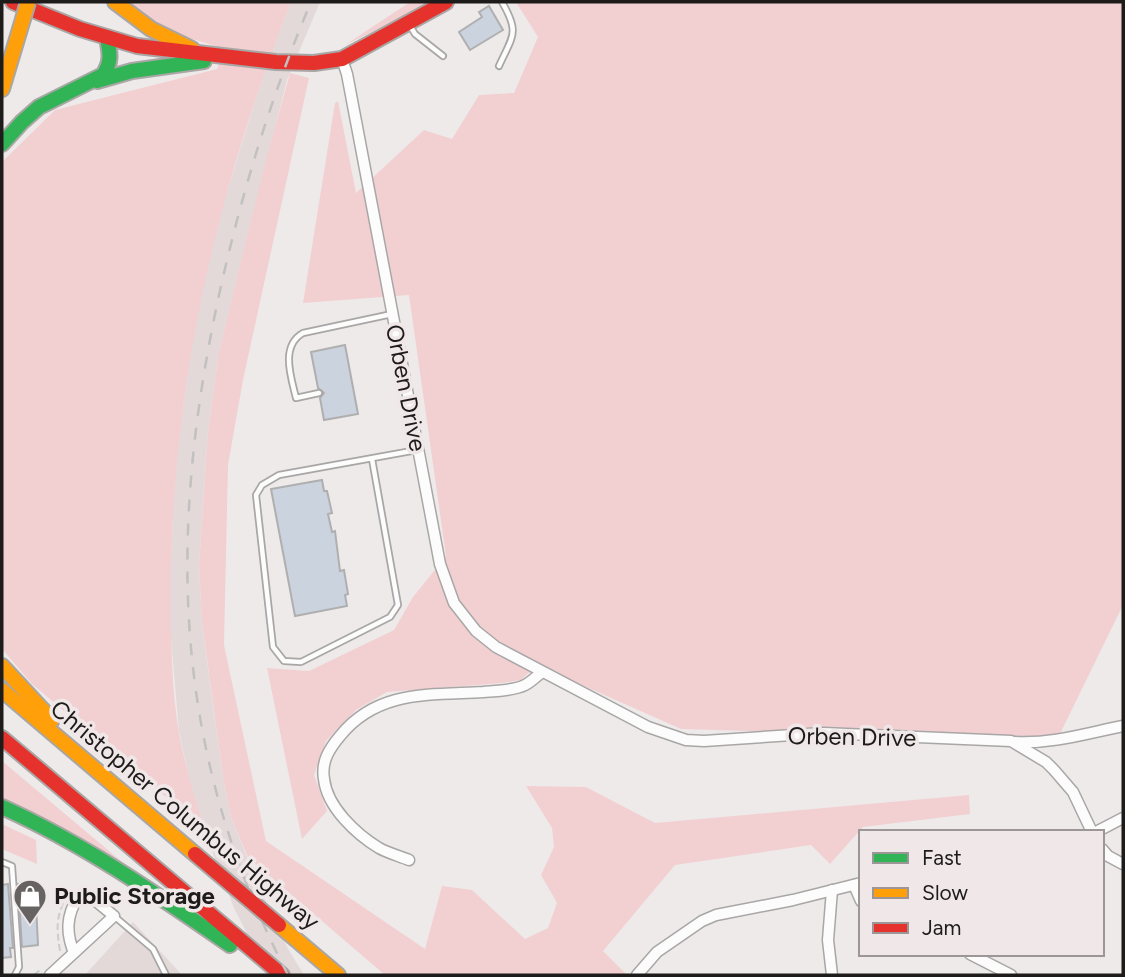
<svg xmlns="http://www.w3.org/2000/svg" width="1125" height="977" viewBox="0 0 1125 977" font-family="Figtree,sans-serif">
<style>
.built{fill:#e3d9d9}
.green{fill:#f2d0d2}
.building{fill:#cad3de;stroke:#b0afb0;stroke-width:2}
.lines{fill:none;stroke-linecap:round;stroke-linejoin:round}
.lane-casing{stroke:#a9a6a6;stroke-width:8}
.street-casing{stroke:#a9a6a6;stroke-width:13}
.fast-casing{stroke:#a9a6a6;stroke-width:18}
.slow-casing{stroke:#a9a6a6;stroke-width:18}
.jam-casing{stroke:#a9a6a6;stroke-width:18}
.path{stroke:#ccc;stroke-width:2;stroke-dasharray:7 3.5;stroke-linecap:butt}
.lane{stroke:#fcfcfc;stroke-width:4.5}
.street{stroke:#fcfcfc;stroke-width:10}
.fast{stroke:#30b455;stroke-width:14}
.slow{stroke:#ff9f0a;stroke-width:14}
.jam{stroke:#e5322d;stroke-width:14}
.rail{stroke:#c2c0c0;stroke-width:2.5;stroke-dasharray:12 12;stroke-linecap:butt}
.slow-bridge-casing{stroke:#a9a6a6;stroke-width:18;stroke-linecap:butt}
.jam-bridge-casing{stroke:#a9a6a6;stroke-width:18;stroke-linecap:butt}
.slow-bridge{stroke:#ff9f0a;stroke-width:14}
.jam-bridge{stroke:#e5322d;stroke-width:14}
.labels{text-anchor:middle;stroke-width:7;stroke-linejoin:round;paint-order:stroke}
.street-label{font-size:24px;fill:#1e1b1b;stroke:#f0e8e8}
.poi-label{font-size:24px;font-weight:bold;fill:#1e1b1b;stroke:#f0e8e8;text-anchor:start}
</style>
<rect width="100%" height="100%" fill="#eeeaea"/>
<g class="built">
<path d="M291 2H320L287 80 219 351 208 431 199 566 202 622 211 691 223 777 231 817 256 880 287 947 304 975H268L234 908 210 846 190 783 179 731 171 639V562L175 464 193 338 206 272 223 205 252 110 269 57Z"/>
<path d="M133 922 182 975H85Z"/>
</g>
<g class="green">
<path d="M128 2H291C217 189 171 388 171 590 171 637 171 686 179 733 185 766 195 798 205 830L32 684 2 649V162L55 110 217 69 225 49 163 30Z"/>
<path d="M410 2H435L345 45Z"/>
<path d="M516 2H1123V605L1057 740 681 729 546 669 528 673 521 680 502 683 387 692 356 710 326 741 314 775 327 811 302 839 267 668 309 671 394 630 413 597 446 556 409 295 303 303 335 103 338 101 356 193 424 130 452 139 479 95 514 93 538 37Z"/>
<path d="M290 73 309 78 243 380 228 465 224 645 266 841 425 949 442 886 472 890 525 939 548 928 557 903 541 875 554 847 552 828 526 786 586 787 655 823 969 795 970 814 863 827 830 864 811 845 675 865 603 951 627 975H385L248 858 231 817 223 777 202 622 199 566 208 431 219 351 266 160Z"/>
<path d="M2 761 127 866 2 800Z"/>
<path d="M2 824 36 840 37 864 2 849Z"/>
</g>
<g class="building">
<path d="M489 6 503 30 470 50 459 32 482 17 479 12Z"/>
<path d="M345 345 358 414 324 420 320 398 324 393 318 388 311 352Z"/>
<path d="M322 480 324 491H327L332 513 328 514 332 532 335 531 340 571 344 570 348 594 345 595 347 606 295 616 271 489Z"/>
<path d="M35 883 38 945 22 947 18 884Z"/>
<path d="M8 884 13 948H10L11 957 2 958V885Z"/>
</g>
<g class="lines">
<defs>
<g id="lane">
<path d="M409 24 415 34 443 56"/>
<path d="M499 66C513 35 520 33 502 2"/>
<path d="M319 393 296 398C291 377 280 346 303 333L392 314"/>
<path d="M372 459 398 605 390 617 301 662 284 661 273 647 256 495 262 485 279 475 417 450"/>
<path d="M2 862 12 866 19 967 15 975"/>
<path d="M114 916 153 949 166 975"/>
</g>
<g id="street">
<path d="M342 59 347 74 440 564 454 603 476 631 496 647 648 727 686 740 704 741 823 733 1011 741 1046 762 1054 770 1073 792 1092 832"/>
<path d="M1015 742C1053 744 1087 733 1123 726"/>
<path d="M1096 832 1123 818"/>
<path d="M1102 849 1108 856 1123 864"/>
<path d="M409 860C399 856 388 853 379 848 356 834 327 807 324 779 321 762 329 749 340 736 377 690 429 695 483 692 495 691 513 691 525 685 531 682 537 676 542 672"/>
<path d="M854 885 861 901"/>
<path d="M832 890 828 940 832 975"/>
<path d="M970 954 1011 975"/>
<path d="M50 975 114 916 97 902 89 898 78 897C66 916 66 933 74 953"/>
<path d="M637 975 657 952 702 921 716 915 793 900 861 883"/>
</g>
<g id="fast">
<path d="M97 81 132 71 204 61"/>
<path d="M2 144 22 122 39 107 103 75C112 62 110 53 107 38"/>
<path d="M2 807C84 844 156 894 230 945"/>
</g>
<g id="slow">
<path d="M115 2 151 29 192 49"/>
<path d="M2 89 23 19"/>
<path d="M2 666 52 720"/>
<path d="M2 690 195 854"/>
<path d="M279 925 338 975"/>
</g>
<g id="jam">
<path d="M13 2 80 29 137 46 276 62 314 63 342 59 446 2"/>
<path d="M2 738 282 975"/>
</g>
</defs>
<use href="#lane" class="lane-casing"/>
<use href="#street" class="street-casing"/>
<use href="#fast" class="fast-casing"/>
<use href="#slow" class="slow-casing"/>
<use href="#jam" class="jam-casing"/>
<g class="path">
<path d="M60 951C56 925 56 917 68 892"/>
<path d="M34 975 41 969"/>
</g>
<use href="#lane" class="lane"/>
<use href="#street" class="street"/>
<use href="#fast" class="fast"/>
<use href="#slow" class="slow"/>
<use href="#jam" class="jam"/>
<path class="rail" d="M288 975C172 752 167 537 219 295 241 195 271 96 311 2"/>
<defs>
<path id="slow-bridge" d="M23 19 28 2"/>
<path id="jam-bridge" d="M195 854 279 925"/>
</defs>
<use href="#slow-bridge" class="slow-bridge-casing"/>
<use href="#jam-bridge" class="jam-bridge-casing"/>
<use href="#slow-bridge" class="slow-bridge"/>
<use href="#jam-bridge" class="jam-bridge"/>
</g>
<defs>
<symbol id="shop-pin" viewBox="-11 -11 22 30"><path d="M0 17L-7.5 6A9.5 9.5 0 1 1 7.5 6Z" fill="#676363" stroke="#f0e8e8"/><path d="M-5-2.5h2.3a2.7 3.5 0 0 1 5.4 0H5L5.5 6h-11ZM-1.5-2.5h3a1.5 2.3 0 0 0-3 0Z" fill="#fff"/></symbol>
</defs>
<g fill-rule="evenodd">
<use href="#shop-pin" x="11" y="877" width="38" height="52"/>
</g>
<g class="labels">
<g class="street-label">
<text transform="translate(406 388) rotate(79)" y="8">Orben Drive</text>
<text transform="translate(852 737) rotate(1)" y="8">Orben Drive</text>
<text transform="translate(185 815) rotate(40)" y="8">Christopher Columbus Highway</text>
</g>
<g class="poi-label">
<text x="54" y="904">Public Storage</text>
</g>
</g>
<rect width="1125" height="977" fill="none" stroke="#1e1b1b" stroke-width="7"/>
<rect x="859" y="830" width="245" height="126" fill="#f0e8e8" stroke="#9c9696" stroke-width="2"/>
<rect x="873" y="853" width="35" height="10" fill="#30b455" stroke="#9c9696" stroke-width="2"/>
<text x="922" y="865" font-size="21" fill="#1e1b1b">Fast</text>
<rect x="873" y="888" width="35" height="10" fill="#ff9f0a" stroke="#9c9696" stroke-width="2"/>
<text x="922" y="900" font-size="21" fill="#1e1b1b">Slow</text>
<rect x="873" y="923" width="35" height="10" fill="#e5322d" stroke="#9c9696" stroke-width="2"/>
<text x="922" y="935" font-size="21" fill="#1e1b1b">Jam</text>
</svg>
